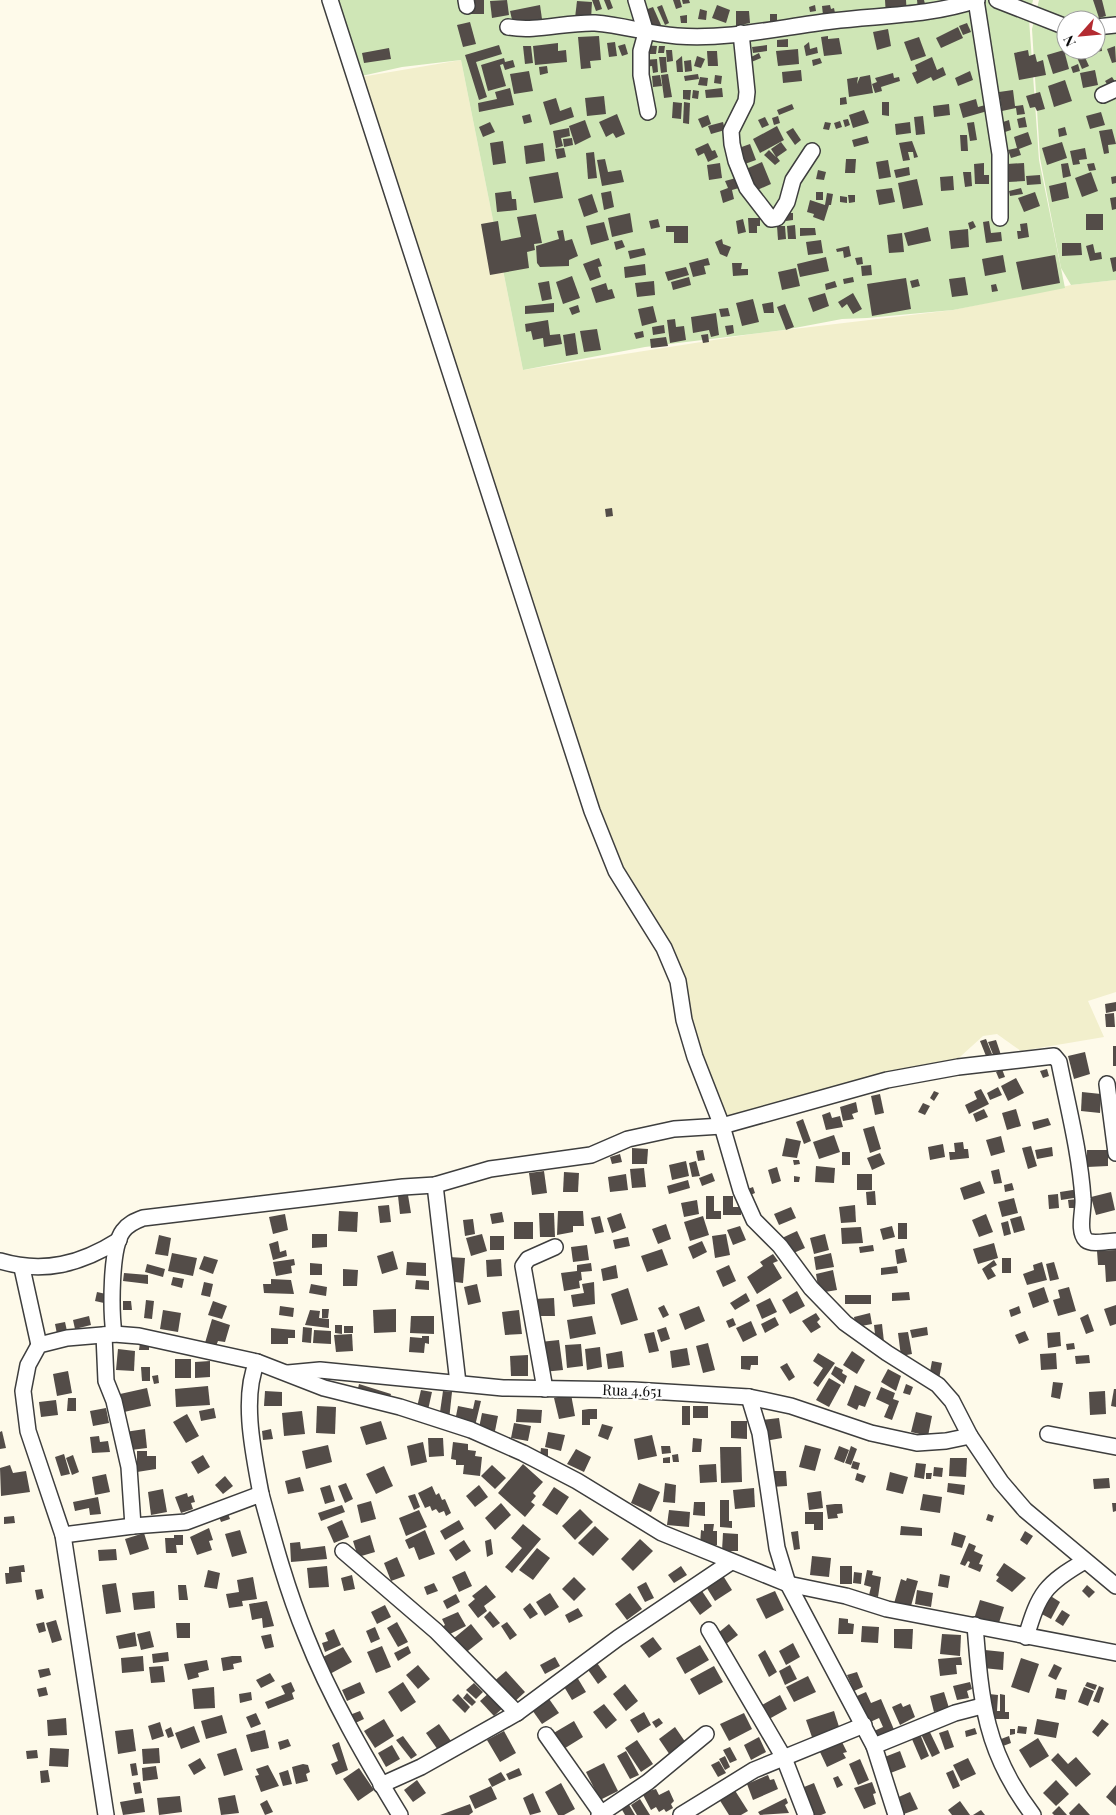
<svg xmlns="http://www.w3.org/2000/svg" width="1116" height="1815" viewBox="0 0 1116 1815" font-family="'Playfair Display',serif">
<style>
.farmland{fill:#f2efcc}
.green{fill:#cfe6b6;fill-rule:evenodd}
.building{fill:#534c48}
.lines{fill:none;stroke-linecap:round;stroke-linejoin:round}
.minor-casing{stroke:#3e3e3e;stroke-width:18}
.minor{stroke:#fff;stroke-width:15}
.labels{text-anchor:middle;stroke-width:5;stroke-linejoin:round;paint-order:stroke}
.street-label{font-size:15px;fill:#0b0b0b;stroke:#fff}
</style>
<rect width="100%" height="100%" fill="#fefaea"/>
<path class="farmland" d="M461 60 523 370 752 334 953 310 1071 285 1116 280V992L1088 1001 1104 1037 1021 1051 997 1034 983 1036 950 1066 720 1121 678 981 616 871 355 78Z"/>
<g class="green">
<path d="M335 0H1033L1029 19 1039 160 1065 288 953 310 867 318 842 319 784 330 645 347 523 370 461 60 402 67 357 77Z"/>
<path d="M1039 0H1116V280L1071 285 1061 268 1040 158 1032 29ZM1066 20H1096V50H1066Z"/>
</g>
<g class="building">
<rect x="467" y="0" width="17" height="14"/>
<path d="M507 0 509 15 492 18 490 1Z"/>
<path d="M592 0H599L602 9 596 11Z"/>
<path d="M604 0H610L613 8 608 10Z"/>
<path d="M673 0H680L682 7 676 9Z"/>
<path d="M682 0H689L690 3 683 4Z"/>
<path d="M885 0H906L907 15 886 16Z"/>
<path d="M917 0H924L926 8 918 9Z"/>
<path d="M1093 0H1102L1106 16 1099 18Z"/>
<path d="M577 1 592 2 591 19 575 18Z"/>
<path d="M540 5 542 19 513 24 510 11Z"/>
<path d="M662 5 669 23 665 25 657 7Z"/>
<path d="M717 5 730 10 726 23 712 18Z"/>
<path d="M815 5 816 11 810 12 809 7Z"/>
<path d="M830 5 831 9 834 8 835 13 823 15 822 6Z"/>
<path d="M653 7 661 25 653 28 645 10Z"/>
<path d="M700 9 707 11 706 20 698 19Z"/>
<path d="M736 11H749L750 23 736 26Z"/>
<rect x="770" y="14" width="7" height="7"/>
<path d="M687 15V23H681L680 16Z"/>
<path d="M470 22 476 44 463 47 457 25Z"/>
<path d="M967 23 971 32 963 35 959 26Z"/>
<path d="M958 27 963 38 941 48 936 38Z"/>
<path d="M888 29 891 46 877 50 873 32Z"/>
<path d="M599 36 601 60 590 61 591 68 581 69 578 37Z"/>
<path d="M828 36V39L839 38 842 54 824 56 821 37Z"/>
<path d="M919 37 926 56 911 61 904 42Z"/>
<path d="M788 39V47H777V40Z"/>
<path d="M615 42 617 56 609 57 607 43Z"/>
<path d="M809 42 810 49 817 47 818 53 806 56 804 46Z"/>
<path d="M558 43V51L566 50 567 62 535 65 533 46Z"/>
<path d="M625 44 628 54 622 56 618 46Z"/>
<path d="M1096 44H1101L1102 51 1096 52Z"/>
<path d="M499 45 502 54 476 62 487 97 479 100 465 55Z"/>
<path d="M643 45 657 46 656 54H643Z"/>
<path d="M767 45V51L753 53 752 47Z"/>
<path d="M523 46H531L533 63 525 64Z"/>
<path d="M659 46H665L664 53H658Z"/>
<path d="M1115 46 1116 62 1112 63 1107 49Z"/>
<path d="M389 48 391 59 364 63 362 53Z"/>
<path d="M798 49 799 64 778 66 776 51Z"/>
<path d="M666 50H672L673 61 667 62Z"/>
<path d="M1028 50 1029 56 1035 54 1037 62 1043 60 1046 75 1019 80 1014 53Z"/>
<path d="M1064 50 1069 69 1053 74 1047 55Z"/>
<path d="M1085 50H1093V52L1086 54Z"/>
<path d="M707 51H717L718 66H708Z"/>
<path d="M759 53 761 58 749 63 747 59Z"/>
<path d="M1083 53 1089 66 1082 69 1076 55Z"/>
<path d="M682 56 683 72H677L676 61Z"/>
<path d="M697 56 705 59 701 68 694 66Z"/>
<path d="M659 57H666L667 72 661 73Z"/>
<path d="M932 57 937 70 943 67 946 75 933 81 931 77 917 84 912 73 917 71 915 65Z"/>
<path d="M504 58 505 62 513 60 515 67 505 70 503 64 500 65 506 86 488 91 481 65Z"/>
<path d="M820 58 822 63 813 66 812 60Z"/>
<path d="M657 59 658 72 653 73 652 66 645 67 644 60Z"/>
<path d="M691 60 692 71 685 72 684 61Z"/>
<path d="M1078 64 1080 71 1073 73 1071 67Z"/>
<path d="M547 66 548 73 540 75 539 67Z"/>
<path d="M801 70 802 81 783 83 782 72Z"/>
<path d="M1095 70 1098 85 1083 88 1080 73Z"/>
<path d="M529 71 533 91 514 94 510 74Z"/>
<path d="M970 71 973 80 958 86 955 78Z"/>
<path d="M893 73 894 78 899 77 900 81 881 87 882 91 875 93 872 84 877 82 875 78Z"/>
<path d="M668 74 672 97 664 98 661 75Z"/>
<path d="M698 74 699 79 685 81 684 76Z"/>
<path d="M660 75 662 86 653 87 652 76Z"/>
<path d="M715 75 722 76 721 84 714 83Z"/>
<path d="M870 75 873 93 849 97 847 79 858 77 857 84 860 77Z"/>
<path d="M700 77 708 78 707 86 698 85Z"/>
<path d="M1112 77 1116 83 1109 87 1105 81Z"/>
<path d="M1065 80 1072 101 1054 107 1048 86Z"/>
<path d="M510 88 514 105 479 112 478 103 497 99 495 92Z"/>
<path d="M722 88 723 97 706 98 705 90Z"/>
<path d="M683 90H691L690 100 683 99Z"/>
<path d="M693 90 699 91 698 99 692 98Z"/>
<path d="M1013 90 1015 106 1023 105 1025 114 1017 115 1016 108 1002 111 999 92Z"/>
<path d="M1040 92 1045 109 1037 111 1035 107 1030 108 1026 96Z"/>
<path d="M604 96 606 114 587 116 585 98Z"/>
<path d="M846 97 847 104 840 105V98Z"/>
<path d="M556 98 560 111 571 107 574 117 550 125 543 102Z"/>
<path d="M976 99 978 107 989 104 991 110 963 118 959 104Z"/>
<path d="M673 102 682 103 681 119 672 118Z"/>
<path d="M684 102 690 103 689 124 683 123Z"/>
<path d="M882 102H889V116L882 115Z"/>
<path d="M792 104 794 109 779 115 777 110Z"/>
<path d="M949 104 950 115 934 117 933 106Z"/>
<path d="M864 110 869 123 853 128 849 115Z"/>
<path d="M1101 112 1105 125 1090 129 1086 116Z"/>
<path d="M530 114 532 122 524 124 522 116Z"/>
<path d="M617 114 625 134 616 138 613 133 606 137 599 122Z"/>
<path d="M708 115 711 124 702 128 698 119Z"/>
<path d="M778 116 780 123 774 125 772 118Z"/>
<path d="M923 116 925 134 916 135 914 117Z"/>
<path d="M765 117 769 125 762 128 758 120Z"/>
<path d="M1025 117 1027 127 1019 128 1017 119Z"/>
<path d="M848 119 850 125 845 127 843 120Z"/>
<path d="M585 120 591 137 575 145 569 126Z"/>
<path d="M1009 120 1011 130 1002 133 1000 123Z"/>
<path d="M840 121 842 127 836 129 834 123Z"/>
<path d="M490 122 495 132 483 137 479 127Z"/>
<path d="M723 122 725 130 711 134 708 126Z"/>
<path d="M825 122 831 123 829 130 823 129Z"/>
<path d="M910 122 911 133 896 135 895 124Z"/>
<path d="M974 122 977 140 970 141 967 123Z"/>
<path d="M777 126 784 140 760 153 753 139Z"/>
<path d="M1065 127 1067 135 1059 137 1058 129Z"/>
<path d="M569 128 570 136 561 138 563 146 556 148 553 131Z"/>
<path d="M793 128 801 140 795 145 786 132Z"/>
<path d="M1112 129 1116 144 1108 145 1109 153 1104 154 1099 131Z"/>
<path d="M1028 132 1032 144 1019 149 1021 155 1011 158 1008 150 1017 148 1014 137Z"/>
<path d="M960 135H967L968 151H961Z"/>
<path d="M867 136 869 143 854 147 852 140Z"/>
<path d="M572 138 573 145 564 147 563 139Z"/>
<path d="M503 141 506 163 493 165 490 143Z"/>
<path d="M912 141 918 157 914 158 913 152H908L910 160 903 161 899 143Z"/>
<path d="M781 142 787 150 777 157 780 161 775 165 764 155 769 150 776 157 771 149Z"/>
<path d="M1062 142 1067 158 1047 165 1042 148Z"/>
<path d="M543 143 545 161 526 164 524 146Z"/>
<path d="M708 143 712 151 715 150 718 157 708 162 704 153 698 156 695 149Z"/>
<path d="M750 144 756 160 742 165 736 149Z"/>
<path d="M564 148 566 157 557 159 555 149Z"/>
<path d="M1085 148 1087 159 1079 160 1080 164 1073 165 1070 151Z"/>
<path d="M594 152 597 178 588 179 586 153Z"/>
<path d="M605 159 608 172 621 170 624 182 602 186 597 160Z"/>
<path d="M846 159H856L855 173H845Z"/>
<path d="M888 160 891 177 879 179 876 162Z"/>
<path d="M762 162 771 184 755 191 746 169Z"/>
<path d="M720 163 722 178 709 180 707 165Z"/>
<path d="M984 163V175H989V184H975L974 164Z"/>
<path d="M1024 163 1025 181 1008 182 1007 164Z"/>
<path d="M1068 163 1071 176 1063 178 1061 164Z"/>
<path d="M1094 163 1096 170 1089 171 1087 164Z"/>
<path d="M909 167 910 175 896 178 894 170Z"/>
<path d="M818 170 826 172 824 180 816 179Z"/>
<path d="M558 172 563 198 534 203 529 177Z"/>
<path d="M963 172H971L972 186 965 187Z"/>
<path d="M1091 172 1098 191 1082 197 1075 178Z"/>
<path d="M1040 175 1041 184 1027 185 1026 176Z"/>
<path d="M953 176 954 190 941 191 940 177Z"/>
<path d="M1116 176V183L1112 184 1111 177Z"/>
<path d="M736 178 739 188 732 190 734 199 723 203 720 191 728 188 725 181Z"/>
<path d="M917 179 923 205 903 209 898 183Z"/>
<path d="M1066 182 1069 198 1052 202 1049 186Z"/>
<path d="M892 188 895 202 879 205 876 190Z"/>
<path d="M1021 188 1023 194 1010 196 1009 191Z"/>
<path d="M511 191 512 199H516L517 210 497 212 495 193Z"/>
<path d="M611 191 614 207 604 210 601 193Z"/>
<rect x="816" y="192" width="7" height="8"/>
<path d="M1035 192 1040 206 1024 212 1018 198Z"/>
<path d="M827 193 833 194 831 205H829L824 221 813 217 814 214 807 212 810 200 825 205Z"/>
<path d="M592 194 598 212 584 217 578 199Z"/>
<path d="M848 195H855V202L849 203Z"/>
<path d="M840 196 847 197V203L840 202Z"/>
<path d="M1116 197V209L1112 210 1110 198Z"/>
<path d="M630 213 633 232 612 237 608 218Z"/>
<path d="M786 213H793V220L786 221Z"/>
<path d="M536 214 542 243 534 244 535 250 527 252 529 268 490 275 481 224 498 221 501 241 521 237 517 217Z"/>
<rect x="1086" y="214" width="17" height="16"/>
<path d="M748 218H760V226H757V233H749Z"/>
<path d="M658 219 660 227 651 229 649 221Z"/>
<path d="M743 219 746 232 738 234 736 221Z"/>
<path d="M973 221 976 227 970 230 968 223Z"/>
<path d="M989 221 991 233 1001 232 1002 241 986 243 983 222Z"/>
<path d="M604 222 609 240 591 245 586 226Z"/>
<path d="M1027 223 1029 237 1018 239 1017 231H1021L1020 224Z"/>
<path d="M795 225 796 239H788L787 226Z"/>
<path d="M666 226H688V243H674V232H666Z"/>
<path d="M777 226H785L786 239 778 240Z"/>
<path d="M928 227 931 241 908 246 904 233Z"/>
<path d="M800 228H815L816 235 800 236Z"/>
<path d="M968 229 969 247 951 249 949 231Z"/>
<path d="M563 230 565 241 572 239 578 256 569 260V266L540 267 537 263 536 246 559 239 557 231Z"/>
<path d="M902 233 904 252 889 253 887 235Z"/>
<path d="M722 239 723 244 731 247 727 257 720 254 715 242Z"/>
<path d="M622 240 625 247 616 250 614 242Z"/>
<path d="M821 240 823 253 808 255 806 242Z"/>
<path d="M1062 243H1081L1082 255 1062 256Z"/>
<path d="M1093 244 1095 253 1101 252 1102 259 1090 261 1086 246Z"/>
<path d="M849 246 851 256 844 258 843 251 837 252 836 249Z"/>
<path d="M644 248 646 255 630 259 628 251Z"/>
<path d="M1003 255 1006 272 985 276 982 259Z"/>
<path d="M1055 255 1060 283 1022 290 1016 262Z"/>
<path d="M826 257 829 271 800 277 797 264Z"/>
<path d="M862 257 863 264 857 265 855 258Z"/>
<path d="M1116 257V271L1113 272 1110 258Z"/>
<path d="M599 258 602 266 598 267 601 277 590 281 583 264Z"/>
<path d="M708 258 710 265 704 266 706 274 693 277 689 263Z"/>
<path d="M732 263H742L741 269H748V275L733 276Z"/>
<path d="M645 264 646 275 625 278 624 267Z"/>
<path d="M871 265 872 275 862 276 861 266Z"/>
<path d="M686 267 689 275 668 281 665 272Z"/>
<path d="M796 268 800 286 782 290 778 272Z"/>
<path d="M572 276 580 298 563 304 556 282Z"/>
<path d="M689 277 691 285 673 290 671 282Z"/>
<path d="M853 277 854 282 844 284 843 279Z"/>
<path d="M965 277 968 295 952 297 949 279Z"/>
<path d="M906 278 911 309 872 316 867 284Z"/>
<path d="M918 279 920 286 912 288 910 281Z"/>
<path d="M549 281 552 299 542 301 538 283Z"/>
<path d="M654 281 655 295 637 297 635 283Z"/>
<path d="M835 281 837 287 826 290 825 284Z"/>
<path d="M606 283 608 290 612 289 615 298 596 303 591 288Z"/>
<path d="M996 284 998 291 992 292 991 285Z"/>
<path d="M825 293 829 306 813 312 808 298Z"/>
<path d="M853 293 862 309 853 314 847 304 842 308 838 302Z"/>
<path d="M753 299 759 322 742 326 736 303Z"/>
<path d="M773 302 774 313H764L762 304Z"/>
<path d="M554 303V312L525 314V306Z"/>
<path d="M785 304 794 327 786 330 777 307Z"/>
<path d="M578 305 580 312 572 315 569 308Z"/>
<path d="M653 306 657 322 642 326 638 309Z"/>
<path d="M728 308 730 316 721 317 719 309Z"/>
<path d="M716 313 719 335 711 337 709 330 693 333 691 317Z"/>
<path d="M675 319 676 327 684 326 686 340 670 343 667 320Z"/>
<path d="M548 320 550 335 560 334 562 344 544 347 543 338 533 340 531 331 526 332 525 324Z"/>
<path d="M664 325 665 333 653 335 652 327Z"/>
<path d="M733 325 734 333 727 335 725 326Z"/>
<path d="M597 329 601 350 584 352 580 331Z"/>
<path d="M643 331 644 337 636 339 634 333Z"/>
<path d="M575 333 578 354 566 356 563 335Z"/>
<path d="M708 334 709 342 703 343 701 335Z"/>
<path d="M666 337 668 346 651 348 650 339Z"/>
<path d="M612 508 613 516 606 517 605 509Z"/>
<path d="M1116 1002V1011L1106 1013 1105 1004Z"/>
<path d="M1114 1013 1115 1027H1106L1105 1014Z"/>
<path d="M986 1039 992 1054 986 1056 980 1041Z"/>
<path d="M996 1040 1001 1055 994 1057 988 1042Z"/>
<rect x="1113" y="1046" width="3" height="20"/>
<path d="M1085 1052 1090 1074 1074 1079 1068 1056Z"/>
<path d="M1002 1069 1005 1077 999 1079 996 1072Z"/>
<path d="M1047 1069 1049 1076 1043 1078 1040 1071Z"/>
<path d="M1016 1078 1024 1093 1008 1101 1001 1086Z"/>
<path d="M998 1087 1002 1095 990 1100 987 1093Z"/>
<path d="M981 1089 989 1104 969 1114 965 1105 977 1099 974 1092Z"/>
<path d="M934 1091 939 1093 934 1101 930 1098Z"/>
<path d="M1082 1092 1101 1094 1100 1113 1081 1111Z"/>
<path d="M880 1094 884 1113 875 1115 871 1096Z"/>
<path d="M856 1102 858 1112 852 1114 854 1119 843 1121 840 1107Z"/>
<path d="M923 1103 930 1106 925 1115 918 1112Z"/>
<path d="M984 1109 988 1117 976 1122 973 1114Z"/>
<path d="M1016 1109 1021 1126 1007 1130 1002 1113Z"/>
<path d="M830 1112 832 1118 840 1116 843 1127 826 1130 822 1115Z"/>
<path d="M1048 1118 1051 1125 1034 1130 1032 1122Z"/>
<path d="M803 1119 811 1141 804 1144 796 1122Z"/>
<path d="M874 1126 881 1149 870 1153 863 1129Z"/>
<path d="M834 1135 840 1152 819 1159 813 1142Z"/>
<path d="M1001 1136 1005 1152 991 1156 986 1140Z"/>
<path d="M786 1138 801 1141 797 1158 782 1156Z"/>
<path d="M963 1142 964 1149H968L969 1158 950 1160 949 1152H955L954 1143Z"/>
<path d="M943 1144 945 1157 930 1160 928 1147Z"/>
<path d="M1031 1146 1037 1166 1028 1169 1022 1148Z"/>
<path d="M1052 1147 1053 1156 1037 1159 1035 1150Z"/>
<path d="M632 1148 648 1149 647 1164H632Z"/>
<path d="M703 1150 705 1160 698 1161 696 1151Z"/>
<path d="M1087 1150H1108V1166L1087 1167Z"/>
<rect x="842" y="1152" width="8" height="13"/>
<path d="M880 1153 885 1164 872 1170 867 1158Z"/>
<path d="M620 1154 622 1162 612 1164 610 1157Z"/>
<path d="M793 1160H799L800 1164 794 1165Z"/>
<path d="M686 1161 689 1176 672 1180 669 1165Z"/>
<path d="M696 1161 700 1176 692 1177 689 1163Z"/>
<path d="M816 1166 835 1168 834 1183 815 1182Z"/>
<path d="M777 1167 781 1181 772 1184 768 1170Z"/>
<path d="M644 1168 646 1187 632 1188 630 1169Z"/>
<path d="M999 1169 1002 1183 994 1184 991 1171Z"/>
<path d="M544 1171 547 1193 532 1195 529 1173Z"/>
<path d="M564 1172 579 1173 578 1192H563Z"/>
<path d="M712 1173 715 1181 702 1186 699 1178Z"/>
<path d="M626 1174 628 1190 610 1192 608 1177Z"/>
<rect x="857" y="1174" width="15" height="16"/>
<path d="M794 1176 800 1177 799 1182H794Z"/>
<path d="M688 1180 690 1188 669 1194 667 1186Z"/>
<path d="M980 1181 985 1193 964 1200 960 1188Z"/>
<path d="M1012 1183 1014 1190 1005 1192 1004 1185Z"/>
<path d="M753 1187 755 1193 748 1196 745 1190Z"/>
<path d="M1079 1189 1080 1197 1061 1200 1060 1192Z"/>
<path d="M875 1191 876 1205H867L866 1192Z"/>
<path d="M1111 1192 1115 1210 1096 1215 1091 1197Z"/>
<path d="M1058 1194 1059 1208 1049 1209 1048 1195Z"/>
<path d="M408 1195 411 1213 400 1214 398 1196Z"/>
<path d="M706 1196H714V1211H721V1219H706Z"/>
<path d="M723 1196H733V1207H741V1215H723Z"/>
<path d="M1014 1198 1018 1213 1002 1217 998 1202Z"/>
<path d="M1078 1199 1079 1208H1069L1068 1200Z"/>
<path d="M697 1200 699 1214 684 1217 681 1203Z"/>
<path d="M389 1205 391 1222 380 1223 378 1206Z"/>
<path d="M855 1205 856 1222 841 1223 839 1207Z"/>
<path d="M791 1207 796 1218 779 1225 774 1214Z"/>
<path d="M339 1211 358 1212 357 1232 338 1231Z"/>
<path d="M558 1211H583L584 1226H573V1232L557 1235Z"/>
<path d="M502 1212 504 1222 492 1224 490 1214Z"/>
<path d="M539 1213H554L555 1237H540Z"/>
<path d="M621 1213 626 1228 612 1233 607 1218Z"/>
<path d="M285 1214 288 1230 273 1234 269 1217Z"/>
<path d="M986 1214 993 1232 979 1237 972 1220Z"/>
<path d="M600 1216 604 1232 595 1234 591 1218Z"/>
<path d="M703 1216 709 1235 690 1241 684 1222Z"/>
<path d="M1021 1216 1025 1230 1014 1233 1010 1219Z"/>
<path d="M473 1219 475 1234 465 1236 463 1220Z"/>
<path d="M1008 1221 1011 1234 1004 1236 1001 1223Z"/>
<rect x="514" y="1222" width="19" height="17"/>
<rect x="898" y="1223" width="9" height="16"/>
<path d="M666 1224 671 1239 658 1244 652 1229Z"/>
<path d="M740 1226 746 1240 733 1245 727 1230Z"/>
<path d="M892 1226 895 1237 883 1240 880 1229Z"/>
<path d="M861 1227 863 1243 842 1244 841 1228Z"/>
<path d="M797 1231 805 1248 789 1255 782 1238Z"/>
<path d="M312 1234H327V1247L312 1248Z"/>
<path d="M482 1234 487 1251 471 1256 466 1238Z"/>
<path d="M726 1234 730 1255 715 1258 712 1236Z"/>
<path d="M825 1234 829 1250 814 1254 810 1238Z"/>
<path d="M159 1235 171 1238 168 1256 155 1254Z"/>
<rect x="490" y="1236" width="14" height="14"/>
<path d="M628 1237 630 1246 615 1249 613 1240Z"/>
<path d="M278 1241 280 1252 286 1250 287 1256 273 1260 269 1244Z"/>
<path d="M702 1241 707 1252 693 1259 688 1247Z"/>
<path d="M994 1243 998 1258 978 1264 973 1249Z"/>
<path d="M587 1245 589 1260 573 1262 571 1247Z"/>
<path d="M873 1245 874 1251 860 1253 859 1247Z"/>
<path d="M904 1248 907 1262 897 1264 895 1250Z"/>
<path d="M662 1249 668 1265 647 1272 641 1256Z"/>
<path d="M1116 1250V1281L1106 1282 1105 1265H1098L1097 1251Z"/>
<path d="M393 1251 398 1269 382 1274 377 1256Z"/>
<path d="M172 1253 197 1258 193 1276 168 1271Z"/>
<path d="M831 1253 834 1267 816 1270 814 1257Z"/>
<path d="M773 1254 778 1261 773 1263 782 1278 757 1294 747 1277 763 1266 760 1262Z"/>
<path d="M204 1256 218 1260 213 1274 199 1269Z"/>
<path d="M449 1257 465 1258 463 1283 447 1281Z"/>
<rect x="1002" y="1258" width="9" height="15"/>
<path d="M294 1259 295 1265 291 1266 292 1273 276 1276 273 1262Z"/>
<path d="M501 1259 502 1276 487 1277 486 1260Z"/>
<path d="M994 1260 997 1265 991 1268 996 1276 988 1280 982 1269Z"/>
<path d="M407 1262 426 1263V1276L406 1275Z"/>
<path d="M1042 1262 1047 1280 1027 1285 1023 1274 1034 1270 1033 1265Z"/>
<path d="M1054 1262 1059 1279 1050 1281 1046 1264Z"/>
<path d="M310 1263 322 1264V1275H310Z"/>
<path d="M591 1263 592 1271 581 1272 582 1280 579 1281 580 1288 564 1291 561 1273 577 1271V1265Z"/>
<path d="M147 1264 165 1269 163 1277 145 1272Z"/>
<path d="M616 1265 618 1278 603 1281 601 1269Z"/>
<path d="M729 1265 736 1281 723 1287 716 1271Z"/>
<path d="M897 1266 898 1273 881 1275V1268Z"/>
<path d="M343 1269 358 1270 357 1286H343Z"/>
<path d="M833 1270 837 1290 819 1293 816 1274Z"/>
<path d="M124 1273 148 1275V1284L123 1281Z"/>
<path d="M173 1277 184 1279 182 1288 171 1285Z"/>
<path d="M271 1279 291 1280 294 1294 264 1293 263 1284H271Z"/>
<path d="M416 1280 429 1281V1290L415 1289Z"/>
<path d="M204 1282 213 1284 210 1297 201 1295Z"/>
<path d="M594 1282 595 1304 573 1307 571 1295 584 1293 582 1284Z"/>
<path d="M311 1284 327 1287 326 1296 309 1293Z"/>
<path d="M477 1284 481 1302 468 1305 464 1287Z"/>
<path d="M1044 1287 1049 1302 1033 1308 1028 1293Z"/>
<path d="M1069 1287 1076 1311 1058 1316 1053 1300 1060 1298 1058 1290Z"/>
<path d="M628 1288 638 1320 621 1325 611 1294Z"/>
<path d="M797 1291 805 1306 790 1314 782 1300Z"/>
<path d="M97 1292 106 1294 104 1303 95 1301Z"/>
<path d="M909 1292 910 1300 892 1301V1293Z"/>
<path d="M746 1293 750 1301 735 1310 730 1303Z"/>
<rect x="845" y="1295" width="26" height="9"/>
<path d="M554 1298 555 1316H535L534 1299Z"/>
<path d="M770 1298 777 1312 762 1319 756 1305Z"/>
<path d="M146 1300 154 1301 152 1319 144 1318Z"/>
<path d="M123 1301H131L132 1310H123Z"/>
<path d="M213 1301 227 1306 222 1319 208 1315Z"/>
<path d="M664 1305 669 1315 663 1318 658 1308Z"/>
<path d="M1116 1305V1324L1110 1326 1104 1309Z"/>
<path d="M280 1306 294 1308 293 1317 279 1315Z"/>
<path d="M699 1306 705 1321 685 1330 679 1314Z"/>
<path d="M1019 1306 1021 1313 1011 1317 1009 1310Z"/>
<path d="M322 1309H329L328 1318H322Z"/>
<path d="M396 1309V1332L374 1333 373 1310Z"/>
<path d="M163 1310 181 1313 178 1332 160 1329Z"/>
<path d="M310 1310 320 1311 319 1318 329 1319V1328L305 1325Z"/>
<path d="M519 1310 522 1334 505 1335 502 1312Z"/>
<path d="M816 1313 820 1319 817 1322 821 1327 811 1333 802 1321Z"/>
<path d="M870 1313 872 1324 856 1327 854 1317Z"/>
<path d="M1088 1314 1094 1331 1086 1334 1080 1318Z"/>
<path d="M89 1316 91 1325 75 1329 73 1320Z"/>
<path d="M411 1316H434V1334L410 1333Z"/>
<path d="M592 1316 596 1334 570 1339 567 1320Z"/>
<path d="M775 1317 779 1325 765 1333 761 1324Z"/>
<path d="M733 1318 736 1325 729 1328 726 1321Z"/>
<path d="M212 1319 230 1325 225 1342 218 1341 216 1346 205 1343Z"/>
<path d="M751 1321 757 1335 743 1342 736 1328Z"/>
<path d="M65 1322 67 1331 57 1334 55 1324Z"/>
<path d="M882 1324 884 1342 876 1343 874 1325Z"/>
<path d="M335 1325H342V1334L335 1333Z"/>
<rect x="344" y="1326" width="9" height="7"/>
<path d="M303 1327 312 1328 311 1343 302 1342Z"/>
<path d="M666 1327 670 1339 661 1342 657 1330Z"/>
<path d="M927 1327 928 1335 912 1338 910 1330Z"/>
<path d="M271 1328 295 1330V1338H288V1344H271Z"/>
<path d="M314 1330 331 1331V1344L313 1343Z"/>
<path d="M1025 1331 1029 1340 1019 1344 1015 1335Z"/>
<path d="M654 1332 659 1351 649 1353 644 1334Z"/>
<path d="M908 1332 912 1354 901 1356 898 1333Z"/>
<path d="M1060 1332 1061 1346 1048 1348 1047 1333Z"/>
<path d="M352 1334 353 1351 336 1352 334 1335Z"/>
<path d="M422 1336H429V1344L425 1343 424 1353 409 1352 410 1337 422 1338Z"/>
<path d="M559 1340 563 1370 543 1372 540 1342Z"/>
<path d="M140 1343H149V1350H139Z"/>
<path d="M708 1343 715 1370 703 1373 696 1346Z"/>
<path d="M1074 1343 1075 1349 1067 1350 1066 1344Z"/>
<path d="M581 1344 583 1366 567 1368 565 1345Z"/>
<path d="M600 1347 602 1367 587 1370 585 1349Z"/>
<path d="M687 1348 690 1365 672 1368 670 1351Z"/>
<path d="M118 1349 135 1351 134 1371 116 1370Z"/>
<path d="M622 1351 624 1367 608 1369 606 1354Z"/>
<path d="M852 1351 865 1360 857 1374 843 1365Z"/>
<path d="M818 1353 835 1363 818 1387 813 1383 823 1368 813 1361Z"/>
<path d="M1056 1353 1057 1369 1041 1370 1040 1354Z"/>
<path d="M528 1355V1376H511L510 1356Z"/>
<path d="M1089 1355 1090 1363 1076 1364 1075 1356Z"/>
<path d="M741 1356H758V1365H751L750 1370 741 1369Z"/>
<rect x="175" y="1359" width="16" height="19"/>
<path d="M210 1361V1377L195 1378V1362Z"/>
<path d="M932 1361 942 1363 939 1379 929 1377Z"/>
<path d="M787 1363 795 1377 789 1381 780 1367Z"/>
<path d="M835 1366 843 1370 842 1373 847 1376 844 1384 831 1374Z"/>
<path d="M141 1367H150V1381H142Z"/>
<path d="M888 1369 901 1376 896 1391 881 1382Z"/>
<path d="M68 1371 72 1393 57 1396 53 1374Z"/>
<path d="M158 1375 159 1383 154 1384 152 1376Z"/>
<path d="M829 1378 841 1385 829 1407 816 1400Z"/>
<path d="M1053 1382 1063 1383 1060 1399 1051 1397Z"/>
<path d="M359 1384 391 1394 388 1403 357 1393Z"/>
<path d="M906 1384 913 1387 910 1395 903 1393Z"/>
<path d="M855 1385 871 1392 865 1407 859 1405 857 1410 847 1405Z"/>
<path d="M208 1386 210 1405 176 1407 175 1389Z"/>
<path d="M881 1387 895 1393 893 1399 899 1401 892 1420 884 1417 889 1405 876 1399Z"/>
<path d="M147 1388 151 1406 124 1412 120 1394Z"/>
<path d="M1114 1389H1116V1407L1111 1406Z"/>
<path d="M421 1390 432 1392 428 1410 417 1407Z"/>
<path d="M265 1391 282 1392V1406H264Z"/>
<path d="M443 1391 452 1392 449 1420 439 1419Z"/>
<path d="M1105 1391 1106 1414 1090 1415 1089 1392Z"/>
<path d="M571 1394 575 1416 559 1419 554 1398Z"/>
<path d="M68 1398H76V1411H67Z"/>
<path d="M56 1400 58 1415 41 1417 39 1402Z"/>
<path d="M475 1400 481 1401 475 1426 455 1421 458 1406 473 1409Z"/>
<path d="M317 1406 336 1407 335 1434 316 1433Z"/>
<rect x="682" y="1406" width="8" height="19"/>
<rect x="693" y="1406" width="15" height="12"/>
<path d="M106 1408 109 1423 93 1426 90 1411Z"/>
<path d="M214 1408 216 1418 201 1421 199 1411Z"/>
<path d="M517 1409 542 1410 541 1423 516 1422Z"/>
<path d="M589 1409H597V1419H590V1425H582V1410Z"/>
<path d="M302 1411 305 1434 284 1436 282 1413Z"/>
<path d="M916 1412 932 1416 928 1436 911 1432Z"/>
<path d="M482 1413 498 1416 495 1431 479 1428Z"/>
<path d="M187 1414 199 1436 186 1443 173 1422Z"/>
<path d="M779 1418 782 1438 765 1441 762 1420Z"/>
<path d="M381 1421 387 1439 366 1445 360 1427Z"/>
<path d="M731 1421H747V1439L731 1438Z"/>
<path d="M514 1423 531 1426 528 1441 511 1438Z"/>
<path d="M602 1424 613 1427 608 1440 598 1436Z"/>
<path d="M145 1429 147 1448 131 1450 125 1432Z"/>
<path d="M271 1429 273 1439 263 1440 262 1431Z"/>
<path d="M2 1431 6 1448 0 1449V1432Z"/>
<path d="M548 1432 565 1435 561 1451 545 1447Z"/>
<path d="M652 1435 657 1456 638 1460 634 1439Z"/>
<path d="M99 1436 100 1442 108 1441 110 1452 92 1453 90 1437Z"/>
<path d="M428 1438H443L444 1456 429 1457Z"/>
<path d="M693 1438 702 1439 701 1452H692Z"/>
<path d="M423 1442 427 1462 411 1466 407 1446Z"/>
<path d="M453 1442 468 1444V1450L476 1451 475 1456 482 1457 480 1476 463 1474 464 1465H456V1460L451 1459Z"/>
<path d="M328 1445 332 1462 306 1469 302 1451Z"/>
<path d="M805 1445 821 1449 815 1471 799 1467Z"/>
<path d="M661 1446H670L671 1453 662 1454Z"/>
<path d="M839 1446 849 1450 844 1463 834 1459Z"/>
<path d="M851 1446 857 1449 851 1465 845 1463Z"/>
<path d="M720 1447H741L742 1482 721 1483Z"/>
<path d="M541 1448 548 1449V1457L540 1456Z"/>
<path d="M576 1449 591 1457 584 1472 567 1464Z"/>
<path d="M137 1451H147V1456H156V1469L137 1472Z"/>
<path d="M64 1454 70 1474 61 1476 55 1457Z"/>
<path d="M678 1454 679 1462H673L672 1455Z"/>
<path d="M73 1455 79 1472 72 1475 66 1458Z"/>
<path d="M203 1455 210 1467 198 1474 191 1462Z"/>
<path d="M670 1457V1463H663V1458Z"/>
<path d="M950 1458H967L966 1477 949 1476Z"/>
<path d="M853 1461 860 1463 858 1470 851 1468Z"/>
<path d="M916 1463 926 1464 924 1479 914 1477Z"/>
<path d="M523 1464 543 1482 533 1493 536 1496 531 1502 535 1505 525 1517 498 1493Z"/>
<path d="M716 1464 717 1482 700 1483 699 1465Z"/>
<path d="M10 1465 13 1473 26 1471 30 1492 1 1496 0 1468Z"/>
<path d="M492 1465 506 1478 495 1489 481 1476Z"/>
<path d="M384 1466 393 1486 376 1494 366 1474Z"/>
<path d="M934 1467 943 1468 942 1477 933 1476Z"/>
<path d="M770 1471H786L787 1486 771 1487Z"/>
<path d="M890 1472 908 1477 903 1494 886 1490Z"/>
<path d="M857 1473 866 1476 863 1483 855 1480Z"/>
<path d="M926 1473H932L931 1479H926Z"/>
<path d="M106 1474 110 1492 95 1495 92 1477Z"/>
<path d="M225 1476 233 1486 223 1494 215 1485Z"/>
<path d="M300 1477 304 1491 288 1494 285 1481Z"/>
<path d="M1109 1478 1110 1488 1094 1489 1093 1479Z"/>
<path d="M346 1483 353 1499 345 1503 338 1486Z"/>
<path d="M639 1483 660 1492 651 1512 631 1503Z"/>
<path d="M665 1483 676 1485 675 1503 663 1502Z"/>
<path d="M948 1483 965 1485 964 1495 947 1492Z"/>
<path d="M330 1485 335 1501 325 1504 320 1488Z"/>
<path d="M479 1485 488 1497 475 1507 466 1496Z"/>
<path d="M432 1486 436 1495 439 1493 442 1500 445 1499 451 1513 446 1516 444 1511 439 1513 436 1509 432 1511 430 1506 425 1508 418 1493Z"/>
<path d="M554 1487 569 1497 557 1515 542 1505Z"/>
<path d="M754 1488 755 1507 735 1509 733 1490Z"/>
<path d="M163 1489 167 1512 151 1515 148 1492Z"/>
<path d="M821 1491 823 1508 809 1510 807 1493Z"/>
<path d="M187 1493 188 1497 193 1495 195 1502 191 1503 193 1509 181 1513 175 1497Z"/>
<path d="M415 1494 420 1507 414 1510 408 1496Z"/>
<path d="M923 1494 942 1497 940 1513 920 1510Z"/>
<path d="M98 1497 101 1514 90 1515 89 1508 75 1511 73 1502Z"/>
<path d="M720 1500H729V1521H732V1528L720 1527Z"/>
<path d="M371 1501 376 1519 361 1523 357 1505Z"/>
<path d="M694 1502H705V1516L693 1515Z"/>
<path d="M501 1503 511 1515 495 1530 485 1518Z"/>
<path d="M1112 1503H1116V1511L1113 1512Z"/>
<path d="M835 1504H842L843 1513 837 1514 838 1518 828 1519 826 1505Z"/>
<path d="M342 1505 345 1512 321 1521 318 1513Z"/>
<path d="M580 1509 593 1522 575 1540 562 1526Z"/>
<path d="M419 1510 427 1527 406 1536 399 1518Z"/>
<path d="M669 1510 690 1512 689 1527 667 1525Z"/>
<path d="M227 1511 230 1519 221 1522 218 1514Z"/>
<path d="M805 1512H823V1530H814V1524H805Z"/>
<path d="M988 1514 994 1516 992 1522 986 1520Z"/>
<path d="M14 1516 15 1523 4 1524V1517Z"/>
<path d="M342 1520 349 1537 334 1543 327 1527Z"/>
<path d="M459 1520 464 1529 445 1540 440 1531Z"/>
<path d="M523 1524 541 1539 512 1573 505 1567 522 1548 511 1538Z"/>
<path d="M704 1524H714L713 1531H717V1545H700L701 1530 704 1531Z"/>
<path d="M595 1526 609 1539 593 1556 578 1543Z"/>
<path d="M901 1526 922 1528V1536L900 1535Z"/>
<path d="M209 1528 213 1540 209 1541 212 1550 197 1555 190 1537Z"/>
<path d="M240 1530 247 1553 232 1557 225 1534Z"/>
<path d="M425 1530 435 1554 419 1560 414 1547 409 1549 405 1540Z"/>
<path d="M798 1531 800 1549 794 1550 791 1532Z"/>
<path d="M1025 1531 1033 1536 1027 1545 1020 1540Z"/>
<path d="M954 1532 966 1536 962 1548 951 1545Z"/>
<path d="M144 1533 149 1549 130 1555 125 1539Z"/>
<path d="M723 1533 738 1534V1551H722Z"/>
<path d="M174 1535H183V1545H176L177 1553H166L165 1538H174Z"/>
<path d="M370 1535 375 1552 358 1557 353 1541Z"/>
<path d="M491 1539 493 1554 487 1557 485 1541Z"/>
<path d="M640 1539 653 1551 633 1571 621 1559Z"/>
<path d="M464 1540 471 1551 456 1561 449 1550Z"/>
<path d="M300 1542 301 1549 325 1546 327 1559 291 1562 290 1543Z"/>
<path d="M969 1543 976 1546 974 1551 983 1555 979 1564 983 1565 980 1572 968 1567 970 1562 968 1561 965 1566 960 1564Z"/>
<path d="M537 1548 550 1558 533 1580 519 1570Z"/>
<path d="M116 1549 117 1560 99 1561 98 1550Z"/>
<path d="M812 1556 831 1558 829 1577 810 1575Z"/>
<path d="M397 1557 405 1576 391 1581 384 1563Z"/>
<path d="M1004 1563 1026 1578 1012 1592 996 1581 999 1577 996 1575Z"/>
<path d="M24 1565 25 1572H21L22 1582 6 1584 5 1573H9V1567Z"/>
<path d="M327 1566 329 1587 309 1588 307 1568Z"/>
<path d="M681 1566 687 1575 674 1583 668 1575Z"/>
<rect x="840" y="1566" width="12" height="18"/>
<path d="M208 1570 220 1573 217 1589 204 1587Z"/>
<path d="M867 1570 873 1571 872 1575 881 1577 878 1597 869 1595 871 1587 864 1585Z"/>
<path d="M465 1571 472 1586 459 1592 452 1577Z"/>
<path d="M854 1572 862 1573 861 1584 853 1583Z"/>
<path d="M722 1574 732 1590 715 1601 705 1585Z"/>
<path d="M940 1574 950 1576 948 1588 938 1586Z"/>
<path d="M352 1575 355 1589 344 1591 341 1578Z"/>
<path d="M253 1577 257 1599 242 1601 243 1606 229 1608 226 1594 239 1592 237 1580Z"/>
<path d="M574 1577 586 1589 574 1601 562 1589Z"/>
<path d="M907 1578 918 1581 911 1606 903 1604 902 1610 893 1607 901 1579 906 1581Z"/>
<path d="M646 1582 654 1598 645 1602 637 1587Z"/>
<path d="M116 1583 121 1612 106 1614 102 1585Z"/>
<path d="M434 1583 438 1591 427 1595 424 1587Z"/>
<path d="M178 1585H186L188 1600H179Z"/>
<path d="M486 1585 496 1597 484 1606 487 1611 478 1618 468 1605 475 1599 472 1596Z"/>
<path d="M1087 1585 1095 1592 1089 1598 1082 1591Z"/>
<path d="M42 1589 44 1598 37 1600 35 1590Z"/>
<path d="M917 1590 933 1593 931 1607 915 1604Z"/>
<path d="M154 1591 155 1608 134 1610 132 1593Z"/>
<path d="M702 1591 712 1606 700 1615 689 1600Z"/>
<path d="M775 1591 784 1610 766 1619 756 1599Z"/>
<path d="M550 1593 559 1607 545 1616 536 1602Z"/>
<path d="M630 1593 642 1609 627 1620 615 1604Z"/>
<path d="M1046 1593 1060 1602 1051 1619 1036 1611Z"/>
<path d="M456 1594 460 1602 447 1609 443 1601Z"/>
<path d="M980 1600 1004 1607 998 1626 974 1619Z"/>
<path d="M267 1601 274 1626 263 1628 262 1618 252 1620 249 1604Z"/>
<path d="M530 1603 538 1614 530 1619 523 1609Z"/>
<path d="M385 1605 391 1617 377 1624 371 1612Z"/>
<path d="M578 1608 583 1616 569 1623 565 1615Z"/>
<path d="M1062 1610 1070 1615 1063 1626 1055 1621Z"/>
<path d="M490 1611 500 1623 493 1628 484 1617Z"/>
<path d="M458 1612 466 1626 446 1636 442 1627 445 1625 442 1619Z"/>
<path d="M839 1618 848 1619V1623L854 1624 853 1634H838Z"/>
<path d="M56 1620 62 1640 52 1643 46 1623Z"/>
<path d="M44 1622 46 1631 39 1633 36 1624Z"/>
<path d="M397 1622 408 1642 398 1647 387 1628Z"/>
<path d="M507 1622 517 1635 510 1640 501 1626Z"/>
<path d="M176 1623H190V1638H177Z"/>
<path d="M471 1624 483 1639 464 1654 453 1639Z"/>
<path d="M729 1624 738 1635 726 1644 718 1633Z"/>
<path d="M862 1626 879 1627 878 1643 861 1642Z"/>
<path d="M375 1627 380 1639 371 1643 366 1631Z"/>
<path d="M334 1629 341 1645 325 1652 322 1643 328 1641 325 1633Z"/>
<path d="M894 1629H913L912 1649 894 1648Z"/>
<path d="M150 1631 154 1647 141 1650 137 1634Z"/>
<path d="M135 1632 137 1646 119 1649 116 1636Z"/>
<path d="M271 1634 274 1647 265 1649 261 1636Z"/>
<path d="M942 1634 961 1635 960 1656 940 1654Z"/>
<path d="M653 1637 662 1649 649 1658 640 1646Z"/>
<path d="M793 1643 800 1657 786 1665 779 1651Z"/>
<path d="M700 1645 709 1660 685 1674 676 1658Z"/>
<path d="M382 1646 391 1667 376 1673 367 1652Z"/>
<path d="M408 1646 411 1653 398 1661 394 1653Z"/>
<path d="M343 1647 352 1662 328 1675 319 1659Z"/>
<path d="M765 1650 777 1672 769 1677 758 1655Z"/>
<path d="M985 1650 1004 1652 1003 1670 983 1668Z"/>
<path d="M168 1652 169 1661 153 1663 152 1654Z"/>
<path d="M143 1656 144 1671 122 1673 121 1658Z"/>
<path d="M232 1656H241L242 1662 233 1664 234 1669 223 1671 221 1658Z"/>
<path d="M555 1657 560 1666 545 1674 540 1665Z"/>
<path d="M961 1657 962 1665H956L957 1674 940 1676 938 1659Z"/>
<path d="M1021 1658 1039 1664 1029 1693 1011 1687Z"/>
<path d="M207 1660 209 1670 198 1673 199 1677 188 1680 184 1664Z"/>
<path d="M595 1660 607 1677 598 1684 586 1667Z"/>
<path d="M1054 1664 1062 1668 1056 1680 1048 1676Z"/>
<path d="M418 1665 430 1679 418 1689 406 1675Z"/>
<path d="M790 1665 797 1679 785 1685 779 1671Z"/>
<path d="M163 1666 165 1682 151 1683 149 1667Z"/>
<path d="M714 1666 723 1682 699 1695 690 1679Z"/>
<path d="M49 1668 51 1675 40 1678 38 1670Z"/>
<path d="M506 1671 525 1692 512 1704 492 1683Z"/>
<path d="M857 1672 863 1687 854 1691 847 1675Z"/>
<path d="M270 1673 275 1681 261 1688 256 1680Z"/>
<path d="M808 1676 816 1692 794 1702 786 1687Z"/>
<path d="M577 1677 586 1692 572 1700 563 1685Z"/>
<path d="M291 1682 295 1691 292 1693 294 1699 268 1709 265 1702 285 1694 281 1686Z"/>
<path d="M360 1682 365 1693 347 1701 342 1690Z"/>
<path d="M403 1682 416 1702 401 1712 388 1692Z"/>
<path d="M970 1682 972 1689 967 1691 969 1698 957 1700 953 1686Z"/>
<path d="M1087 1682 1097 1685 1095 1690 1085 1686Z"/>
<path d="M474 1683 483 1692 476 1699 466 1690Z"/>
<path d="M625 1684 638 1701 626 1711 613 1694Z"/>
<path d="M1099 1686 1104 1688 1099 1703 1093 1701Z"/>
<path d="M46 1687 48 1695 39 1697 37 1689Z"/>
<path d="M214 1687 215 1708 194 1709 192 1689Z"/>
<path d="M1084 1687 1094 1691 1088 1706 1078 1702Z"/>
<path d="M1057 1688 1067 1690 1065 1700 1055 1698Z"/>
<path d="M251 1692 252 1700 240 1703 239 1694Z"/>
<path d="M490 1692 504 1707 494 1716 480 1701Z"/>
<path d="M866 1692 871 1703 881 1699 895 1732 878 1739 874 1731 883 1727 879 1718 868 1723 857 1696Z"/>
<path d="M944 1692 949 1708 934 1712 930 1696Z"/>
<path d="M467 1693 476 1702 472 1706 463 1698Z"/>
<path d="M458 1694 470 1707 465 1713 452 1700Z"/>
<path d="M989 1694 998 1695 997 1711H1000V1694L1005 1695V1712H1009V1719H993V1706H989Z"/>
<path d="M780 1695 787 1709 769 1719 762 1705Z"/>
<path d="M547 1696 559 1713 542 1724 530 1707Z"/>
<path d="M901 1703 903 1707 910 1704 915 1717 900 1725 892 1707Z"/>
<path d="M604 1704 617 1720 606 1729 593 1712Z"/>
<path d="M360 1711 364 1719 351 1725 347 1716Z"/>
<path d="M834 1711 840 1730 813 1740 806 1720Z"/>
<path d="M644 1712 651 1725 638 1733 630 1720Z"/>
<path d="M256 1713 261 1724 251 1728 246 1717Z"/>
<path d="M744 1713 752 1729 729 1741 720 1724Z"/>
<path d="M222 1715 227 1733 206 1739 201 1721Z"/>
<path d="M66 1718 67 1735 48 1736 47 1720Z"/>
<path d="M659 1718 663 1723 656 1728 652 1722Z"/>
<path d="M384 1719 394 1736 375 1748 364 1731Z"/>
<path d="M1037 1719 1059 1723 1056 1738 1034 1734Z"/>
<path d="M1102 1719 1109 1724 1098 1737 1092 1732Z"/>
<path d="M574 1721 583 1737 562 1750 552 1734Z"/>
<path d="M160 1722 164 1736 152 1740 148 1726Z"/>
<path d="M439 1724 451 1741 438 1750 426 1733Z"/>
<path d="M194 1726 200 1742 181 1749 175 1733Z"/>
<path d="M1018 1726 1027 1727 1026 1734 1017 1733Z"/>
<path d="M171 1727 174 1736 168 1738 165 1730Z"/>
<path d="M675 1727 686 1743 670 1755 659 1739Z"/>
<path d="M928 1728 940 1753 932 1757 920 1732Z"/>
<path d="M975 1728 977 1734 966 1737 965 1731Z"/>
<path d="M133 1729 136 1751 118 1754 115 1731Z"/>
<path d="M1010 1729H1015V1734L1010 1735Z"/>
<path d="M265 1730 269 1748 251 1752 246 1735Z"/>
<path d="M948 1730 954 1747 945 1750 939 1733Z"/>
<path d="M504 1731 516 1753 500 1762 487 1740Z"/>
<path d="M920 1734 929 1756 921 1760 911 1737Z"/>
<path d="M403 1736 417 1755 411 1759 396 1740Z"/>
<path d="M1009 1736 1011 1743 1003 1746 1001 1739Z"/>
<path d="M759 1737 766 1752 751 1760 744 1745Z"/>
<path d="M1038 1738 1049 1756 1030 1768 1019 1750Z"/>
<path d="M288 1739 291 1746 280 1750 278 1742Z"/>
<path d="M637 1740 653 1764 641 1772 625 1748Z"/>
<path d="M841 1740 847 1752 843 1753 846 1758 827 1767 820 1752Z"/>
<path d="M339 1742 348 1770 336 1775 331 1764 338 1761 332 1745Z"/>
<path d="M392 1745 400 1759 386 1767 378 1753Z"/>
<path d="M730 1747 737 1760 730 1763 723 1750Z"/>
<path d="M50 1748 69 1749 68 1767 49 1766Z"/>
<path d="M159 1748 160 1763 143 1764 142 1749Z"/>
<path d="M236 1748 243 1770 224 1776 217 1754Z"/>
<path d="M37 1750 38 1758 27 1759 26 1751Z"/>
<path d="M626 1751 639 1775 630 1779 617 1756Z"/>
<path d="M900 1751 906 1767 888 1774 882 1758Z"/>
<path d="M1058 1753 1068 1764 1076 1757 1091 1774 1076 1787 1051 1760Z"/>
<path d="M725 1756 730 1767 725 1770 719 1759Z"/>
<path d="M200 1758 206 1768 194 1775 188 1765Z"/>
<path d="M968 1758 976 1774 961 1781 953 1765Z"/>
<path d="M860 1759 869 1780 858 1785 849 1764Z"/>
<path d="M719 1761 726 1773 718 1777 711 1765Z"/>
<path d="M136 1763 138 1775 132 1776 130 1764Z"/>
<path d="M604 1763 618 1791 600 1800 586 1772Z"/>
<path d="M303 1764 308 1765 310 1772 306 1774 308 1781 296 1784 292 1767Z"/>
<path d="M268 1765 279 1786 261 1792 255 1776 259 1775 256 1769Z"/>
<path d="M156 1766 158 1779 143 1781 142 1768Z"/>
<path d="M359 1768 374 1790 358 1801 343 1779Z"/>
<path d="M519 1768 522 1775 509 1780 506 1774Z"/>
<path d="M48 1770 50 1782 41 1783 40 1771Z"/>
<path d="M288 1770 292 1784 283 1786 279 1773Z"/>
<path d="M953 1770 960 1786 953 1789 946 1773Z"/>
<path d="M501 1772 506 1780 492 1787 488 1779Z"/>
<path d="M768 1775 770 1780 774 1779 778 1789 753 1800 747 1784Z"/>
<path d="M838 1776 843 1785 837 1788 833 1778Z"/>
<path d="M417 1780 426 1793 413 1802 404 1790Z"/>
<path d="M1056 1780 1069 1794 1056 1806 1043 1793Z"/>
<path d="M140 1782 142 1793 135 1794 133 1783Z"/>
<path d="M872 1782 876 1793 873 1794 876 1804 864 1809 854 1788Z"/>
<path d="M561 1783 575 1809 564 1815H558L545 1792Z"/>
<path d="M814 1783 826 1813 821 1815H810L799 1789Z"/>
<path d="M1116 1785V1806L1106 1797Z"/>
<path d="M491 1786 497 1799 475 1809 469 1796Z"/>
<path d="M656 1789 659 1795 669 1790 674 1801 671 1804 673 1808 666 1812 664 1809 659 1812 656 1807 651 1810 642 1793Z"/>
<path d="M734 1789 748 1811 741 1815H729L719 1799Z"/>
<path d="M910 1792 918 1809 901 1815 894 1799Z"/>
<path d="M533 1793 541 1812 530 1815 523 1798Z"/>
<path d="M235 1795 239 1813 221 1815 218 1798Z"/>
<path d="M180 1796 182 1812 159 1815 157 1798Z"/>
<path d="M143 1798 145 1812 123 1815 120 1802Z"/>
<path d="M786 1798 788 1803 785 1805 789 1813 760 1815 758 1812Z"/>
<path d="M640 1799 650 1815H637L631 1805Z"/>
<path d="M267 1800 273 1812 265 1815 260 1804Z"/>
<path d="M960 1801 970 1815H952L948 1810Z"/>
<path d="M628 1803 635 1815H625L621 1808Z"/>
<path d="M1079 1803 1090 1815H1070L1069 1813Z"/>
<path d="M470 1804 473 1812 469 1815H440Z"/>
<path d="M1059 1806 1067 1815H1054L1052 1813Z"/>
<path d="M981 1810 985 1815H973Z"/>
</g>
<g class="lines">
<defs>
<g id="minor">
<path d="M330 0 592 811 616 871 664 948 678 981 684 1020 695 1057 722 1126 741 1191 754 1220 780 1246 811 1288 845 1323 887 1353 938 1385 952 1401 970 1436 1001 1482 1025 1510 1116 1586"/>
<path d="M466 0 467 6"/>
<path d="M636 0 646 33 641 51V75L648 112"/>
<path d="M976 0 1000 154V218"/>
<path d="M997 0 1066 27"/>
<path d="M508 27C537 32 566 22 595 23 623 25 649 34 677 36 729 40 781 27 832 21 881 15 930 16 977 0"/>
<path d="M1096 27 1116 25"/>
<path d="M741 33 747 92 746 101 731 131 732 144 736 161 747 188 771 219 777 218 787 202 793 180 812 151"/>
<path d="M1103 95 1116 89"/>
<path d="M1107 1084 1116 1153"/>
<path d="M435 1185 458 1383"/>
<path d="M0 1261C44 1274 81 1264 119 1240"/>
<path d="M22 1268 39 1345"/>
<path d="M114 1334C111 1312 110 1248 123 1231 128 1224 135 1221 143 1218L403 1187 435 1185 490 1169 591 1155 628 1139 674 1129 722 1126 887 1080 958 1067 1054 1056 1059 1062C1068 1107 1080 1153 1083 1199 1084 1210 1077 1231 1086 1240 1092 1245 1108 1241 1116 1241"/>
<path d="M104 1335 106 1381 114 1401 129 1467 133 1526"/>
<path d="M257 1362C241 1398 254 1456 261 1494"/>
<path d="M288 1373 320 1370 503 1388 633 1390 749 1397 791 1406 871 1433 917 1443 946 1441 970 1436"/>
<path d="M545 1389 523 1266 528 1259 555 1247"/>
<path d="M749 1397 760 1433 777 1548 788 1584 874 1746 896 1815"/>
<path d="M1048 1434 1116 1447"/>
<path d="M63 1535 133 1526 186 1522 261 1494C274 1542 287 1590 306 1636 330 1697 366 1759 400 1815"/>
<path d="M343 1551 436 1631 517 1713"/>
<path d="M975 1625C981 1702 985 1752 1033 1815"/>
<path d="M709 1630 784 1758 806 1815"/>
<path d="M1026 1637C1039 1593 1045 1584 1085 1561"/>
<path d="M546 1735 601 1813"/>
<path d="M874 1746 955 1713 982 1706"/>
<path d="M381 1785 421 1767 517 1713 618 1638 731 1562"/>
<path d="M106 1815 63 1535 28 1431 23 1391 28 1365 39 1345 67 1338 114 1334 139 1336 257 1362 324 1388 400 1407 471 1430 523 1453 577 1481 662 1533 788 1584 846 1596 887 1609 1116 1653"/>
<path d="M599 1815 648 1782 706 1734"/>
<path d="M681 1815 754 1770 864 1725"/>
</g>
</defs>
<use href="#minor" class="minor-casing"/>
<use href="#minor" class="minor"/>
</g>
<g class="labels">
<g class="street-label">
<text transform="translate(632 1391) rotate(2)" y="5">Rua 4.651</text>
</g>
</g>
<g transform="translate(1081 35) rotate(243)"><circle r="24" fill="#ffffff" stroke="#9d9d9d"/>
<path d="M0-4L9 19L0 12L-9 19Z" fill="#b32b31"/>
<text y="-8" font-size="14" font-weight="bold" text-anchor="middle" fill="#0b0b0b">N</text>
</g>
</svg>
